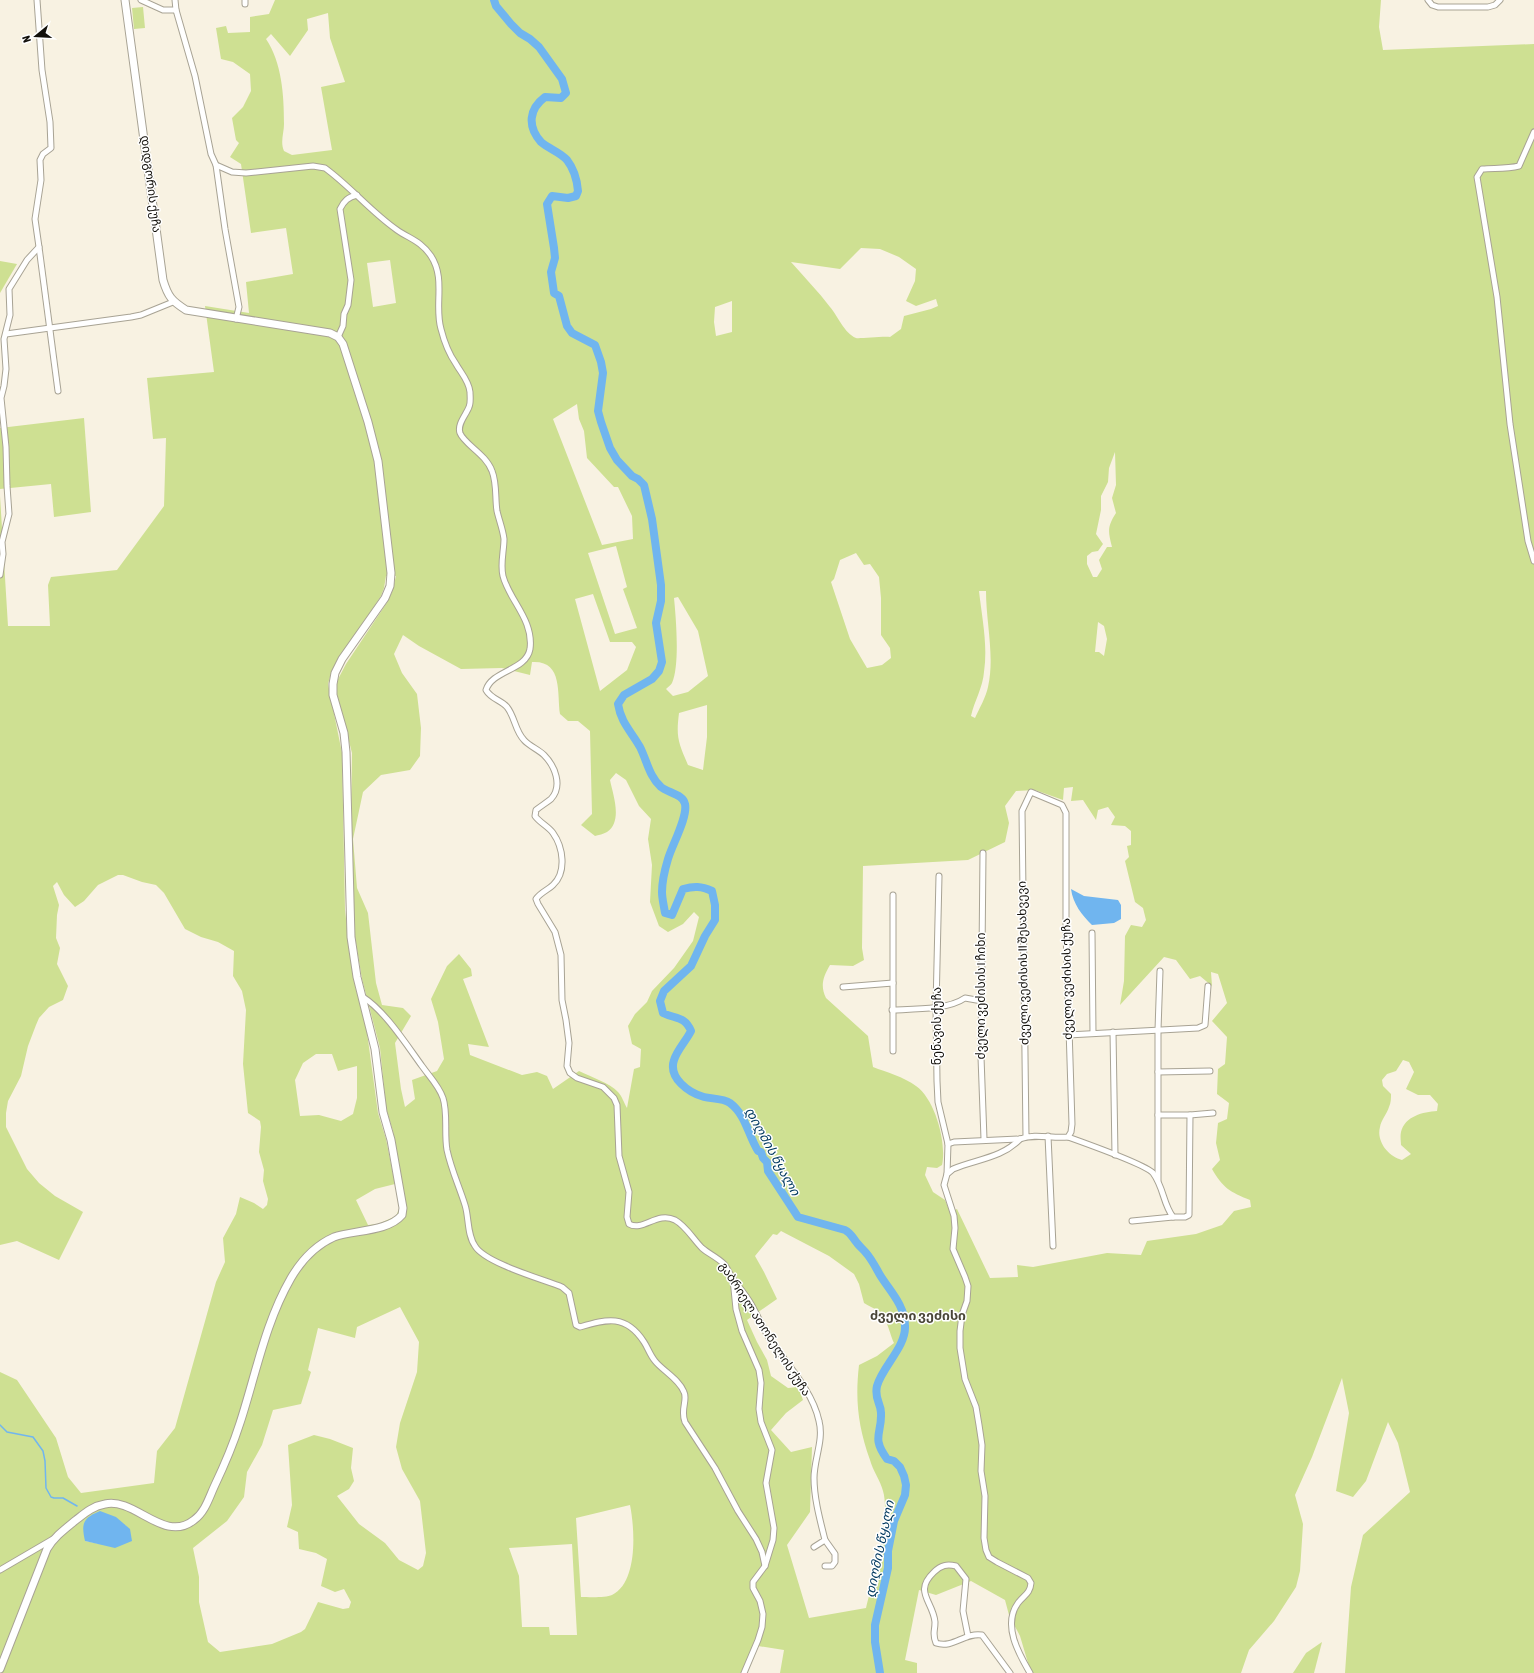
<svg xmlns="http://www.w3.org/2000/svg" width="1534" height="1673" viewBox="0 0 1534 1673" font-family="'Asap Condensed','Noto Sans Georgian',sans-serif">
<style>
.green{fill:#cee092;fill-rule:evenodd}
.water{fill:#70b5ef}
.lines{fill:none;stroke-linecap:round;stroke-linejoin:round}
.stream{stroke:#70b5ef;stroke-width:1.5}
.river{stroke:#70b5ef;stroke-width:8}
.street-casing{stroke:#a8a394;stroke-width:7}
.secondary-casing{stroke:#a8a394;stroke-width:9}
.street{stroke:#fff;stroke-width:5}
.secondary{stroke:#fff;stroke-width:7}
.labels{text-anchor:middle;stroke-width:3;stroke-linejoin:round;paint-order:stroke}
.street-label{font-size:12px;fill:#12100b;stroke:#fff}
.water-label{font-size:13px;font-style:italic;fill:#053c61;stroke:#fff}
.neighbourhood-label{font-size:13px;font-weight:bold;fill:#4a4638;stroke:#fff}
</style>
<rect width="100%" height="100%" fill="#f8f2e2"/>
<g class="green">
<path d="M275 0H1381L1379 27 1383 50 1534 44V1673H1345L1351 1587 1363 1535 1410 1492 1398 1443 1388 1422 1366 1481 1353 1497 1336 1491 1349 1413 1342 1378 1312 1457 1295 1495 1303 1524 1300 1571 1296 1587 1274 1621 1249 1650 1241 1673H1031L1020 1636 1009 1615 1005 1600 971 1581 936 1595 919 1590 905 1660 917 1663V1673H780L784 1650 758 1646 747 1673H0V1372L17 1380 56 1438 68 1477 81 1493 154 1483 157 1451 175 1428 216 1282 225 1262 223 1238 236 1214 240 1197 254 1203 263 1209 267 1205 268 1199 263 1181 264 1170 259 1152 261 1127 260 1121 248 1113 243 1064 246 1010 242 991 233 976 234 951 218 942 201 937 185 929 164 893 156 885 142 882 123 875H118L98 885 84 901 75 907 64 895 57 882 53 886 59 905 57 915 56 938 60 948 57 964 68 986 63 1000 49 1007 39 1018 36 1025 28 1046 21 1076 8 1101 6 1113V1127L27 1169 39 1183 55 1196 83 1212 59 1260 17 1241 0 1245V496L8 626H50L48 585 51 577 117 570 164 506 166 438 153 439 147 378 214 372 205 306 249 313 246 282 293 274 286 228 251 233 241 164 230 157 239 143 236 140 232 118 243 107 251 91 250 74 233 62 221 59 216 28 226 26 228 33 250 32V17L269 14ZM328 13 330 38 345 82 321 87 332 150 292 155 284 151C280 142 284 133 284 124 284 95 282 63 266 39L271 34 290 56 308 30 307 19ZM861 248 880 249 899 257 916 269 915 281 906 301 916 306 936 299 938 306 931 309 904 316 901 329 890 337C883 336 858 339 856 338 844 333 838 316 830 307 818 291 804 277 791 262L840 269ZM390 260 396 303 373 307 367 263ZM732 301V332L716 336 714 322 715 307ZM577 404 579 419 584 431 587 458 614 487H618L632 516 633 539 602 545 553 419ZM1115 452 1116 485 1112 498 1116 513C1107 527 1108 531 1112 547H1107L1099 560 1102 569 1097 577H1093L1087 564V556L1092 552 1098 551 1103 544 1096 534 1101 510V496L1108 482 1109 468ZM616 546 627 587 623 589 637 628 615 634 588 553ZM856 553 864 565 870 564 879 577 881 598V635L890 648 891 658 882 665 867 668 850 639 831 582 834 579 840 560ZM386 576H396L392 592 386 604 346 664 336 683 337 694 352 753 351 825 355 937 362 979 380 1048 386 1108 393 1131 405 1203 399 1209 396 1216 378 1224 368 1225 356 1200 375 1189 395 1184 386 1139 378 1113 365 1018 356 990 348 937 345 910 342 753 328 684 332 670 381 596 384 588ZM979 591H986C986 623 995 656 988 687 986 697 979 709 975 718L971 716C974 702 983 687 984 672 988 645 982 618 979 591ZM593 594 610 642H632L636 647 627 670 600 691 575 599ZM678 597 698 631 708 676 688 692 673 696 666 689C668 687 671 685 672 683 680 665 676 618 674 598ZM1098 622 1104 626 1107 639 1104 656 1099 652H1095ZM403 635 419 646 461 669 502 668 530 675 532 662C563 660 557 693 560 714L568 721H578L590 731 592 814 581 825 595 836C598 835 604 834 607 832 623 821 613 795 610 780L616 773 626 780 639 806 651 819 648 839 652 865 650 902 659 926 668 932 683 924 694 912 699 917 693 941 674 968 652 991 647 1002 635 1014 628 1026 632 1044 641 1049 640 1067 634 1069 627 1108C624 1103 622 1096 618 1092 610 1083 591 1077 579 1071L553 1089 547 1076 537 1072 522 1075 470 1055 468 1044 489 1047 463 979 472 976 471 969 459 954 447 966 431 999 438 1022 444 1059 437 1071 412 1080 415 1099 405 1107 401 1089 395 1043 411 1016 403 1008 382 1005 376 983 368 913 357 888 353 839 363 792 381 775 410 770 420 756 421 728 417 694 402 673 394 654ZM707 705V737L703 770 688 765C678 742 676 737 679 713ZM1073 787 1071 801 1083 800 1096 820 1098 810 1108 807 1115 817 1111 825 1125 826 1131 831V845L1127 846 1129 857 1125 861 1135 902 1143 908 1146 920 1142 927 1131 925 1125 936 1124 981 1120 1005 1164 957 1176 960 1190 979 1200 976 1212 986 1211 972 1218 974 1227 1003 1212 1021 1227 1037 1225 1064 1218 1069 1217 1094 1229 1103 1227 1119 1218 1123 1216 1143 1220 1160 1212 1169C1223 1188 1230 1192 1250 1200L1251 1207 1234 1211 1222 1225 1196 1234 1147 1241 1141 1255 1107 1253 1033 1267 1017 1265 1018 1277 990 1278 957 1209 950 1212 945 1200 933 1192 925 1175 927 1167 937 1168 942 1165C947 1143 935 1099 916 1086 904 1077 886 1072 873 1067L868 1036 826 998C820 986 823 977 830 965L853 966 864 960 862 948 863 866 968 860 1005 842 1009 823 1005 806 1016 791 1035 790 1063 800 1064 788ZM316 1054H332L338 1071 357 1066V1098L353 1114 341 1121 319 1115 300 1116 295 1080 303 1063ZM1403 1060 1409 1062 1414 1072 1406 1089 1418 1095H1430L1438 1104 1437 1111C1423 1112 1405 1116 1401 1132 1400 1136 1401 1142 1401 1145L1411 1154 1402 1160C1389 1157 1376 1142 1380 1127 1381 1120 1387 1114 1389 1107 1391 1103 1391 1098 1391 1094L1383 1086 1382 1080 1387 1074 1396 1071ZM781 1231 829 1256 854 1274 859 1284 864 1303C868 1306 874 1308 879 1311 886 1316 890 1334 894 1343L877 1356 859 1365C855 1400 858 1426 870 1460 873 1471 880 1480 883 1491 891 1518 873 1580 866 1608L809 1618 787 1545 810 1512 812 1447 791 1452 771 1430 786 1413 803 1400 798 1387 788 1388 771 1376 767 1360 757 1342 747 1320 777 1299 764 1272 755 1256 773 1234 777 1235ZM400 1307 419 1342 417 1372 400 1423 396 1447 402 1469 420 1501 426 1553 423 1566 418 1570 399 1560 385 1543 359 1524 337 1496 349 1489 354 1481 351 1468 353 1448 330 1439 314 1435 288 1445 292 1505 287 1527 298 1532 299 1549 316 1553 327 1559 321 1586 335 1592 344 1589 351 1602 349 1608 343 1609 318 1602 305 1629 301 1632 272 1644 220 1652 208 1642 199 1602V1577L193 1548 227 1521 244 1497 247 1472 262 1445 273 1410 301 1404 311 1372 308 1370 318 1328 355 1338 357 1327ZM630 1505C635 1530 638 1582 612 1595 606 1598 588 1597 581 1597L576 1518ZM125 1525 129 1529 100 1544 85 1541ZM572 1544 577 1635H550L549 1627H522L519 1576 509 1548Z"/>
<path d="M143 7 145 28 134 29 132 8Z"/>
<path d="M0 261 17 264 0 293Z"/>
<path d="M84 418 91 512 54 517 51 484 0 489V428Z"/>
<path d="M1322 1642 1314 1673H1293L1306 1653Z"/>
</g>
<g class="water">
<path d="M1071 889 1084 896 1118 900 1121 905V919L1114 923 1092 925C1082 915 1073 904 1071 889Z"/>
<path d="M100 1511 116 1517 130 1529 132 1541 115 1548 85 1541C81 1523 83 1518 100 1511Z"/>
</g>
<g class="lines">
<path class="stream" d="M0 1425 7 1432 33 1437 43 1451 45 1461 46 1488 51 1497 54 1498H63L77 1506"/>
<path class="river" d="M494 0 496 6 511 24 520 33 530 39 539 47 562 79 566 93 561 98 545 97C529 109 527 126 541 142 549 149 560 152 567 160 574 169 577 179 578 191L576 196 568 198 552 196 547 204 554 248 555 258 551 272 554 293 559 296 567 326 572 333 595 345 601 362 603 373 598 411 601 422 610 448 617 460 632 476 638 479 644 485 652 519 661 585V601L656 623 662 662 659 671 652 679 624 695 618 704C621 723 631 731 640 747 647 761 649 776 661 787 668 793 683 794 685 804 688 817 672 845 668 859 665 869 662 882 662 892 662 899 664 906 665 913L672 915 683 889C694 886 701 886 712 891L715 905V920L705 936 691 966 664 991 660 1001 663 1013C675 1019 685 1016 691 1031 686 1041 677 1050 674 1060 668 1078 689 1093 704 1097 712 1099 723 1098 730 1103 746 1115 748 1135 758 1151L761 1152 763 1158 767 1162 768 1171 798 1217 845 1230C851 1233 852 1237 857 1243 860 1247 864 1250 867 1254 872 1260 876 1268 880 1275 889 1290 905 1305 905 1326 906 1347 882 1367 877 1386 874 1399 881 1403 881 1413 882 1434 871 1437 887 1459L894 1461 900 1467 904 1476 906 1485 905 1495 894 1521 888 1551V1568L875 1625V1642L880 1673"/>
<defs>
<g id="street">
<path d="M141 0 163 10H176"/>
<path d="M175 0 176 10 195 76 211 154 216 165 232 172 246 173 313 166 325 168C351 187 371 212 397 230 410 239 421 241 431 256 446 279 434 305 441 329 444 341 449 354 456 364 461 373 469 381 470 392 470 396 471 403 469 407 466 415 457 424 460 433 464 444 486 454 492 471 497 483 495 499 497 511 499 520 503 530 504 539 504 551 500 564 503 576 509 600 534 620 530 649 526 671 492 670 486 690 491 699 501 700 507 707 515 717 515 731 524 740 529 746 538 749 544 755 555 766 563 786 551 799 546 803 541 806 536 810L535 816C540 823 548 826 553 833 563 847 567 872 553 885 548 890 541 892 536 899L538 904 555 932 561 955 562 1000 566 1020 569 1043 567 1066 570 1073 577 1078 603 1087 614 1098 617 1105 619 1156 629 1192 627 1217 629 1224C643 1232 657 1211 675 1220 686 1226 693 1239 702 1248 709 1254 717 1257 724 1264 728 1269 730 1275 733 1279 739 1287 746 1295 751 1304 758 1316 763 1329 771 1341 788 1365 813 1392 819 1421 824 1440 814 1459 814 1478 814 1498 820 1520 825 1540L814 1547"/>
<path d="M1428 0 1432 5 1438 7H1488L1495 5 1500 0"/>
<path d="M245 4V0"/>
<path d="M1534 132 1519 166C1507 169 1495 168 1482 169L1477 177 1497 297 1510 424 1528 541 1534 561"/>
<path d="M216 165 225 229 239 307 236 319"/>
<path d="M39 247 58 391"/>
<path d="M6 334 131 317 141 315 173 302"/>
<path d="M338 337 343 326 344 314 348 305 351 280 340 209C344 201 348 197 357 195"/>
<path d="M0 575 3 554 2 542 9 514 7 486 6 447 1 398 4 386 6 369 4 339 10 315 9 289 27 260 39 247 35 219 41 180 40 160 43 154 51 148 50 122 42 70 37 0"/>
<path d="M983 853 981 1057 984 1139"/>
<path d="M939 876 936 1007 937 1081 938 1102 948 1144 947 1174"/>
<path d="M893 895V1051"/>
<path d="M1092 933 1093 1033"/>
<path d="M843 987 893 983"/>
<path d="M363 997C385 1011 406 1044 422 1066 429 1076 439 1086 443 1098 448 1113 444 1134 447 1150 451 1169 459 1186 465 1205 469 1217 467 1235 475 1246 485 1263 542 1279 562 1287L569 1293 576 1325 580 1327C607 1319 626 1314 644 1342 648 1348 650 1355 655 1361 663 1371 679 1379 684 1392 688 1400 680 1410 685 1422L715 1468 738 1511 756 1539 762 1552 765 1566"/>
<path d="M892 1010C913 1009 948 1010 965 998L982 1001"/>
<path d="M1113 1032 1115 1155"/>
<path d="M1068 1035 1198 1028 1205 1025 1208 986"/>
<path d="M1158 1072 1210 1071"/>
<path d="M1158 1115H1190L1213 1113"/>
<path d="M1048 1136 1053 1246"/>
<path d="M1068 1137C1082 1142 1146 1165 1153 1173 1164 1188 1163 1204 1173 1217H1185L1189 1215 1190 1115"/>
<path d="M1020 1139C1002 1158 977 1159 953 1169L947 1174 944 1185 954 1216 955 1228 953 1249 965 1277 968 1286 967 1301 962 1315 960 1331V1348L965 1379 976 1407 979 1425 982 1445 981 1471 985 1496 984 1538 986 1550 989 1557 997 1562 1028 1578 1031 1583C1030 1594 1024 1595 1018 1603 1002 1625 1019 1654 1030 1673"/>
<path d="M948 1144 954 1142 1020 1139C1036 1133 1052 1139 1068 1137L1071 1132 1072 1124 1066 932V813L1062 805 1031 792 1022 811 1026 1137"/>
<path d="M1158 1180V1030L1160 971"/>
<path d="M1132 1221 1173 1217"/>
<path d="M733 1279 736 1309 742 1331 759 1370 761 1383 759 1409 761 1422 772 1450 766 1483 774 1528 773 1540 765 1566 753 1582V1588L760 1601 763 1614 762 1627 758 1640 744 1673"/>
<path d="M825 1540 835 1554V1562L832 1566H825"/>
<path d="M0 1570 53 1539"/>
<path d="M968 1636 963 1611 966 1579 956 1566C947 1564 941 1565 934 1572 913 1592 933 1601 935 1622 935 1632 932 1634 936 1643 953 1649 965 1632 982 1635L1010 1673"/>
</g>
<path id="secondary" d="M0 1669 47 1549C54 1537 65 1529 76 1520 85 1513 93 1506 105 1504 135 1497 164 1544 194 1520 205 1512 209 1498 214 1487 224 1466 233 1445 240 1423 256 1374 265 1323 291 1278 301 1261 316 1245 334 1237 353 1230 388 1232 402 1215L403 1208 391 1140 383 1112 375 1049 357 977 351 937 346 752 344 733 333 695V684L335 673 342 659 385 598 390 586 391 573 378 461 368 422 343 344 338 337 330 333 186 310C172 301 168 297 163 280L125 0"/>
</defs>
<use href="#street" class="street-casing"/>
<use href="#secondary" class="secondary-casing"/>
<use href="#street" class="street"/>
<use href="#secondary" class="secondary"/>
</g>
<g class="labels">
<g class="street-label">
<text transform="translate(151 184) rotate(83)" y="4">დიდგორის ქუჩა</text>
<text transform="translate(1023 963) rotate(-91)" y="4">ძველი ვეძისის II შესახვევი</text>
<text transform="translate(1067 979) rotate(-91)" y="4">ძველი ვეძისის ქუჩა</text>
<text transform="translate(981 996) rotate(-90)" y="4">ძველი ვეძისის I ჩიხი</text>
<text transform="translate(937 1026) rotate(-90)" y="4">ნენავის ქუჩა</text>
<text transform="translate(765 1329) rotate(57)" y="4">გაბრიელ ათონელის ქუჩა</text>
</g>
<g class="water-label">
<text transform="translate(773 1151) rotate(61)" y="5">დიღმის წყალი</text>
<text transform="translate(879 1549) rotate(-78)" y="5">დიღმის წყალი</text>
</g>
<g class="neighbourhood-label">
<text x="918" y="1320">ძველი ვეძისი</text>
</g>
</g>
<g transform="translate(36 36) rotate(252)" stroke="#ffffff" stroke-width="3" paint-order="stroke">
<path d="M0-3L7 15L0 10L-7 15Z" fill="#12100b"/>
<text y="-6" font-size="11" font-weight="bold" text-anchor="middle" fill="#12100b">N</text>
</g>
</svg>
